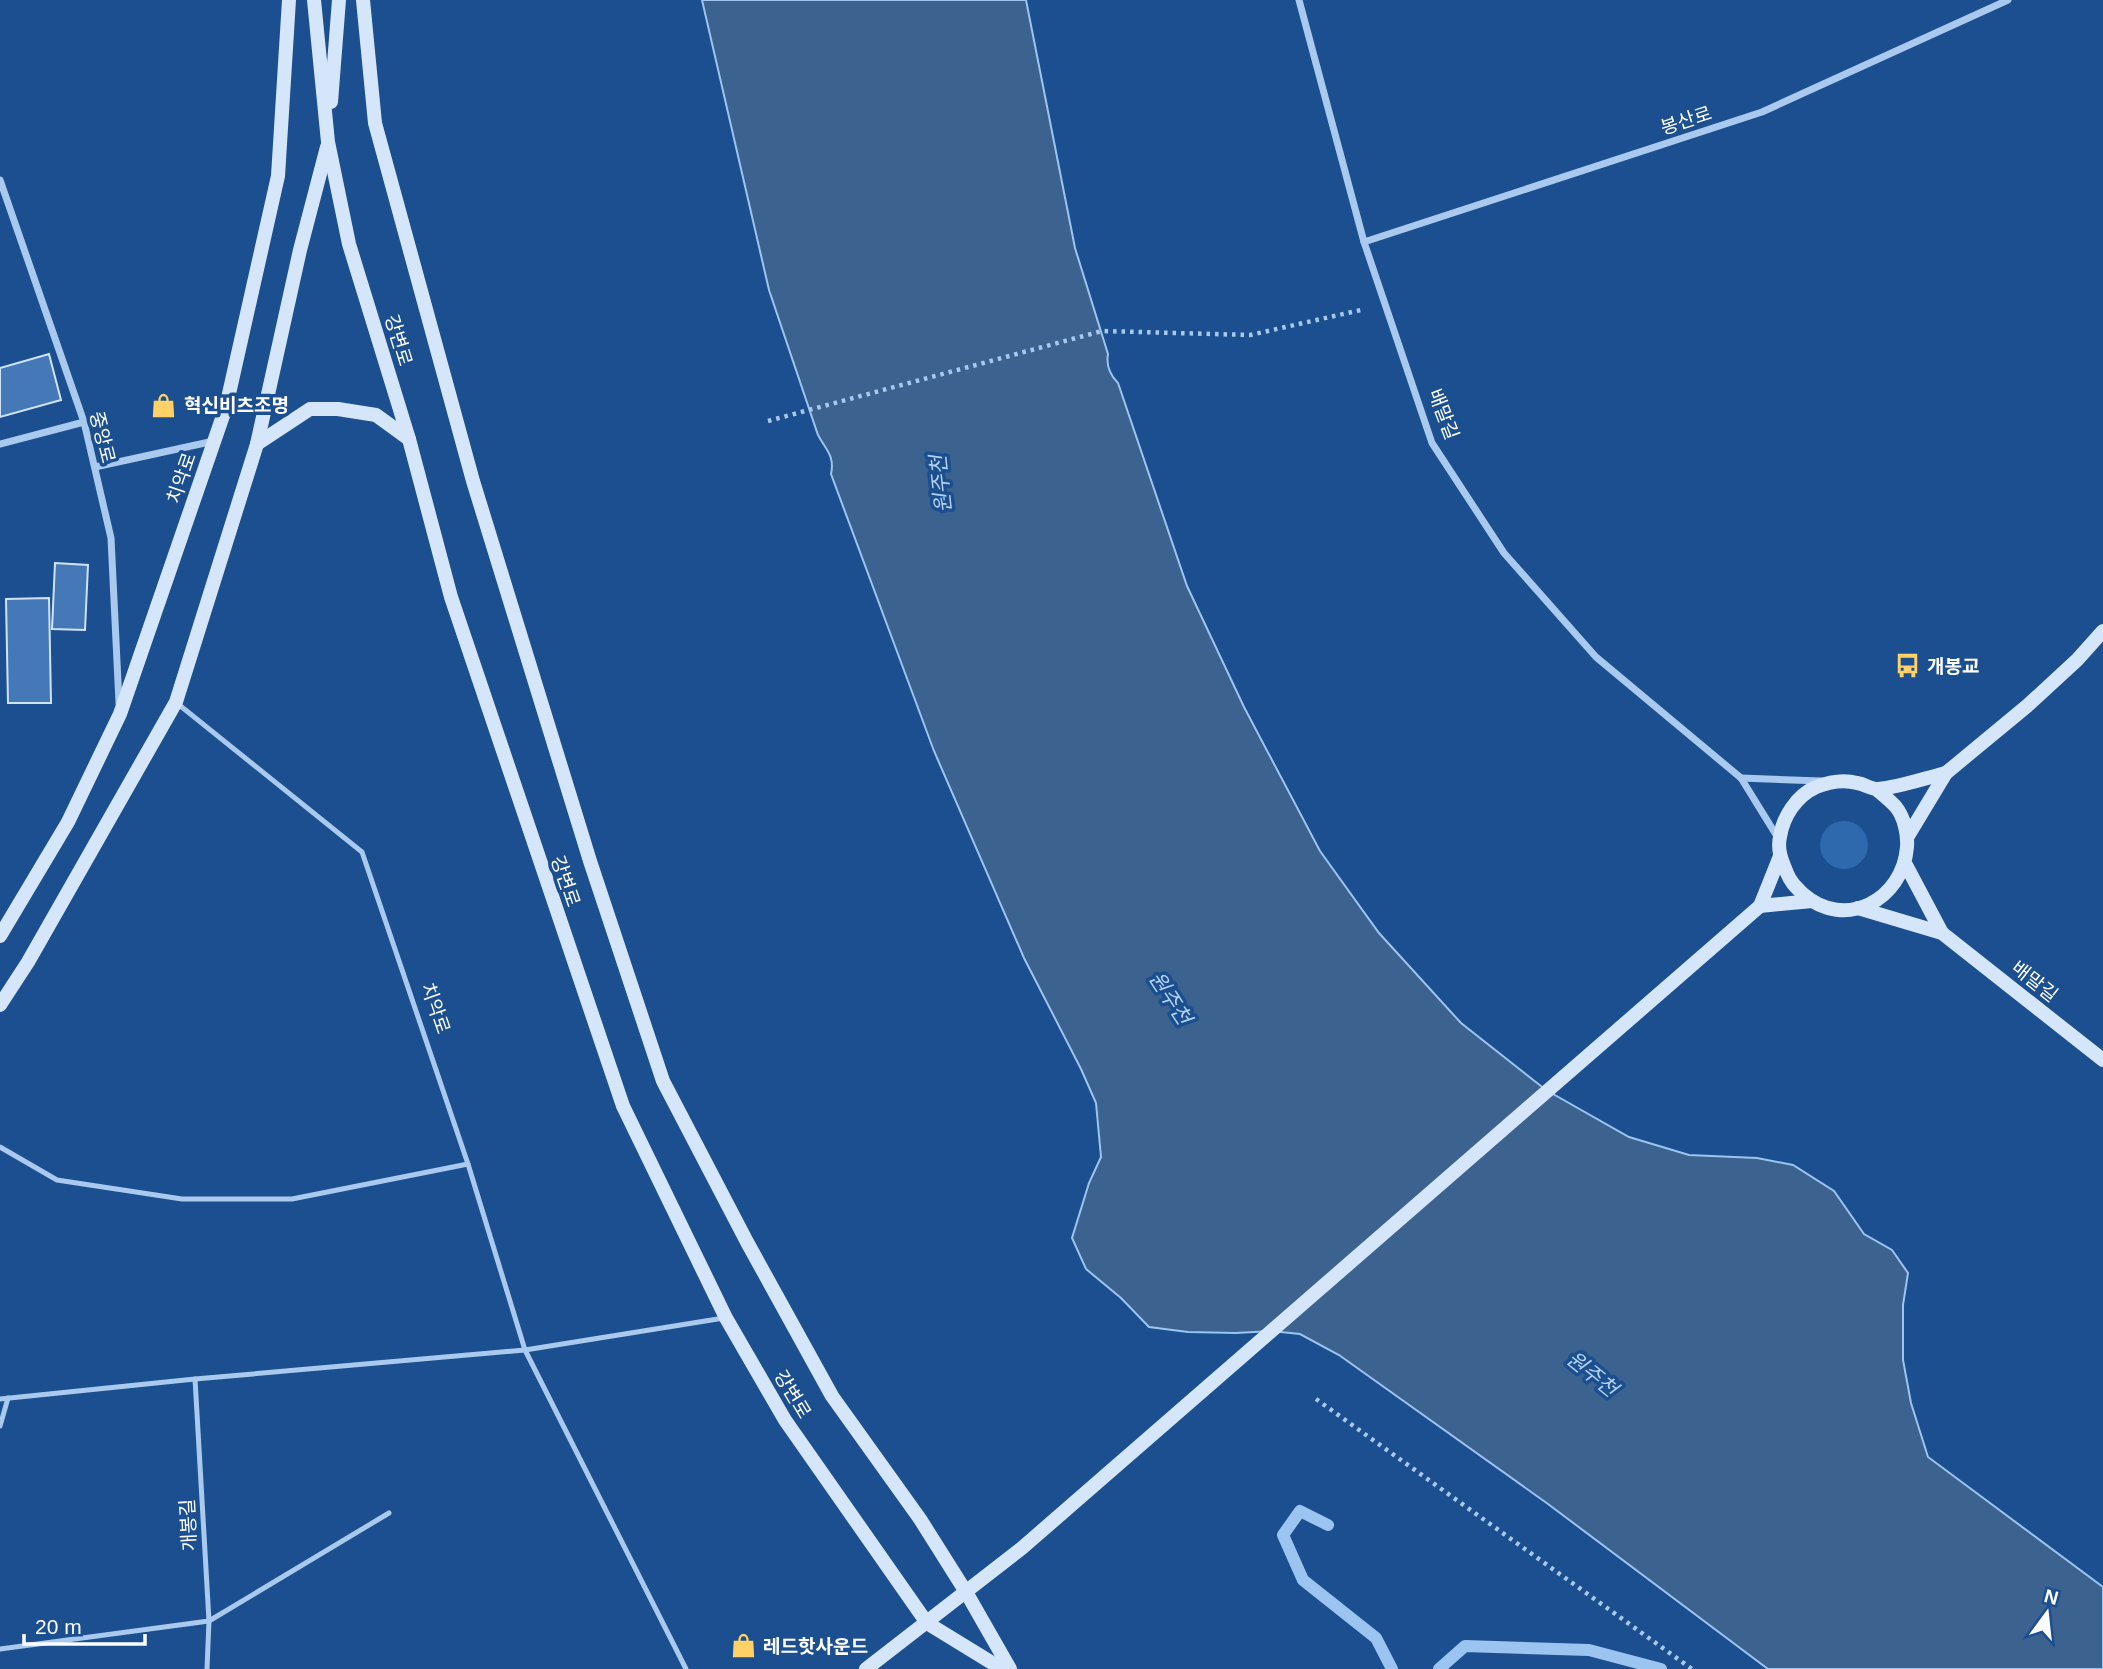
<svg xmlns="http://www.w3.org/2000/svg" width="2103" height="1669" viewBox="0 0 2103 1669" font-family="Arial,'Noto Sans KR',sans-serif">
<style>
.green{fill:#2e69ad}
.water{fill:#3c6290;stroke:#9cc4f0;stroke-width:2}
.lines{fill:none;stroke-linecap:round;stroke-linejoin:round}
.stream{stroke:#9cc4f0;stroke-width:12}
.building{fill:#4478b7;stroke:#cfe3fa;stroke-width:2}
.path{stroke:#a9c9ee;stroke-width:4.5;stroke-dasharray:3.5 5;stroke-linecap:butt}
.lane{stroke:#a9c9ee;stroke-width:5}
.street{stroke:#a9c9ee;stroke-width:7}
.secondary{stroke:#d6e6fa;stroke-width:14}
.labels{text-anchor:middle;stroke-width:7;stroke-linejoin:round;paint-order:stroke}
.street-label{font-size:19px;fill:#fff;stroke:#1b4f8f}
.poi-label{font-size:19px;font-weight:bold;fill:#fff;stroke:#1b4f8f;text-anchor:start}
.water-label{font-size:21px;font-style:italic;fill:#b5d3f5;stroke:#1b4f8f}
</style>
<rect width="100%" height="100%" fill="#1b4f8f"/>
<circle class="green" cx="1844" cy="845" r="24"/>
<path class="water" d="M702 0H1026L1075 248 1108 354C1106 365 1110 375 1118 383L1187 586 1244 707 1320 851 1379 933 1461 1023 1546 1090 1629 1137 1689 1155 1757 1158 1793 1165 1834 1191 1864 1234 1892 1250 1908 1273 1903 1305V1360L1911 1403 1928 1457 2103 1587V1669H1768L1548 1504 1339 1355 1300 1334 1271 1331 1236 1333 1188 1332 1149 1327 1121 1298 1086 1269 1072 1238 1089 1183 1101 1157 1096 1103 1081 1069 1024 958 934 751 831 474C835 456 826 450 818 435L769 290Z"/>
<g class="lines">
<g class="stream">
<path d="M1328 1525 1300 1511 1283 1535 1303 1580 1376 1638 1392 1669"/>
<path d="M1439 1669 1465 1646 1589 1650 1661 1669"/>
</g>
</g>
<g class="building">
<path d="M49 354 61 400 0 417V368Z"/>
<path d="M55 563 88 565 85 630 52 629Z"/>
<path d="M49 598 51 703H8L6 599Z"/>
</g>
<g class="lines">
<g class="path">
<path d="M768 421 1102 331 1250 335 1361 310"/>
<path d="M1316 1399 1692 1669"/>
</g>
<g class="lane">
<path d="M178 704 362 852 468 1164 525 1350 686 1669"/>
<path d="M0 1147 57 1180 182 1199H292L468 1164"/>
<path d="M195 1379 209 1621 207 1669"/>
<path d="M0 1399 195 1379 525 1350 724 1318"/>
<path d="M0 1426 8 1398"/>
<path d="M0 1649 209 1621 389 1513"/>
</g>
<g class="street">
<path d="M1299 0 1364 242 1432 443 1504 553 1596 657 1741 778 1778 838"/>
<path d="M0 180 84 422 111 538 119 703"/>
<path d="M1364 242 1762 112 2008 0"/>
<path d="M0 444 84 422"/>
<path d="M95 467 214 441"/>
<path d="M1741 778 1821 781"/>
</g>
<g class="secondary">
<path d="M314 0 328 142 349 244 409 439 451 597 623 1106 726 1318 785 1420 927 1623 1002 1669"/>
<path d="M363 0 375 123 473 481 590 861 663 1081 747 1242 832 1396 920 1519 966 1592 1010 1669"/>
<path d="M331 102 339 0"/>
<path d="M257 444 310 409H338L376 415 409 439"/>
<path d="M1876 789C1883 795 1890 800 1896 807 1904 817 1908 834 1907 847 1903 900 1845 931 1803 894 1796 887 1791 883 1787 873 1782 861 1777 850 1780 837 1783 817 1796 796 1816 787 1829 782 1843 779 1857 783 1864 784 1871 789 1878 789 1896 788 1926 778 1946 773"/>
<path d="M1908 836 1946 773 2027 706 2077 660 2103 631"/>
<path d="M1906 865 1942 933"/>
<path d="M1760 906 1812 901"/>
<path d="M1858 908 1942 933 2103 1060"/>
<path d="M0 936 68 822 120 714 226 407 278 176 289 0"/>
<path d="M0 1005 28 962 176 702 257 444 300 250 327 147"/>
<path d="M866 1669 1022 1548 1760 906 1780 856"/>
</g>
</g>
<defs>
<symbol id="shop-bare" viewBox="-9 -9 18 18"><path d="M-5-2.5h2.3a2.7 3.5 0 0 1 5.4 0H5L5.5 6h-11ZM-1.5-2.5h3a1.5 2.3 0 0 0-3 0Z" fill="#ffd166" stroke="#1b4f8f" stroke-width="2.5" paint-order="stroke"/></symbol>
<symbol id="bus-bare" viewBox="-9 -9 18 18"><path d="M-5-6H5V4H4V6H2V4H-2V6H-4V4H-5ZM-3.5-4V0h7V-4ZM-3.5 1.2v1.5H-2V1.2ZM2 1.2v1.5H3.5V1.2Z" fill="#ffd166" stroke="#1b4f8f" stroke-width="2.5" paint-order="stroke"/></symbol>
</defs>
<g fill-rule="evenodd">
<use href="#shop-bare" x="146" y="388" width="35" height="35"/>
<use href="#bus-bare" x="1890" y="648" width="35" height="35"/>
<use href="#shop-bare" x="726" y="1628" width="35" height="35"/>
</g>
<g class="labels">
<g class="street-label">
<text transform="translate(1686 120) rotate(-18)" y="7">봉산로</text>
<text transform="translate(399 340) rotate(73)" y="7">강변로</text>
<text transform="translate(1444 414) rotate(69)" y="7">배말길</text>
<text transform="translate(103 437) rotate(76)" y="7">중앙로</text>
<text transform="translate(181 478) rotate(-71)" y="7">치악로</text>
<text transform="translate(566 881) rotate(71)" y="7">강변로</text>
<text transform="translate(2035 981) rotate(38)" y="7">배말길</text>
<text transform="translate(436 1008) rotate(71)" y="7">치악로</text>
<text transform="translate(793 1394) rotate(59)" y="7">강변로</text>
<text transform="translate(188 1525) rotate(-93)" y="7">개봉길</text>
</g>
<g class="poi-label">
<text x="184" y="412">혁신비츠조명</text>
<text x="1927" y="673">개봉교</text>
<text x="763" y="1653">레드핫사운드</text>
</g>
<g class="water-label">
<text transform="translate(941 484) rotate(-96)" y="7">원주천</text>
<text transform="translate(1170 998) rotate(57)" y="7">원주천</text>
<text transform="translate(1592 1374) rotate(39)" y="7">원주천</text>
</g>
</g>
<g transform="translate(2047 1613) rotate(15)" stroke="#1b4f8f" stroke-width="5" paint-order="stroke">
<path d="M0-5L12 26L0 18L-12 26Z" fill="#ffffff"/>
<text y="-10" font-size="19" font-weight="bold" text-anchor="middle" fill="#ffffff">N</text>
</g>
<path d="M24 1634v10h121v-10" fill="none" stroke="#ffffff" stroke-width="3.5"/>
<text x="35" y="1634" font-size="21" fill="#ffffff" stroke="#1b4f8f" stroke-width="5" paint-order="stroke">20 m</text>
</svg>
